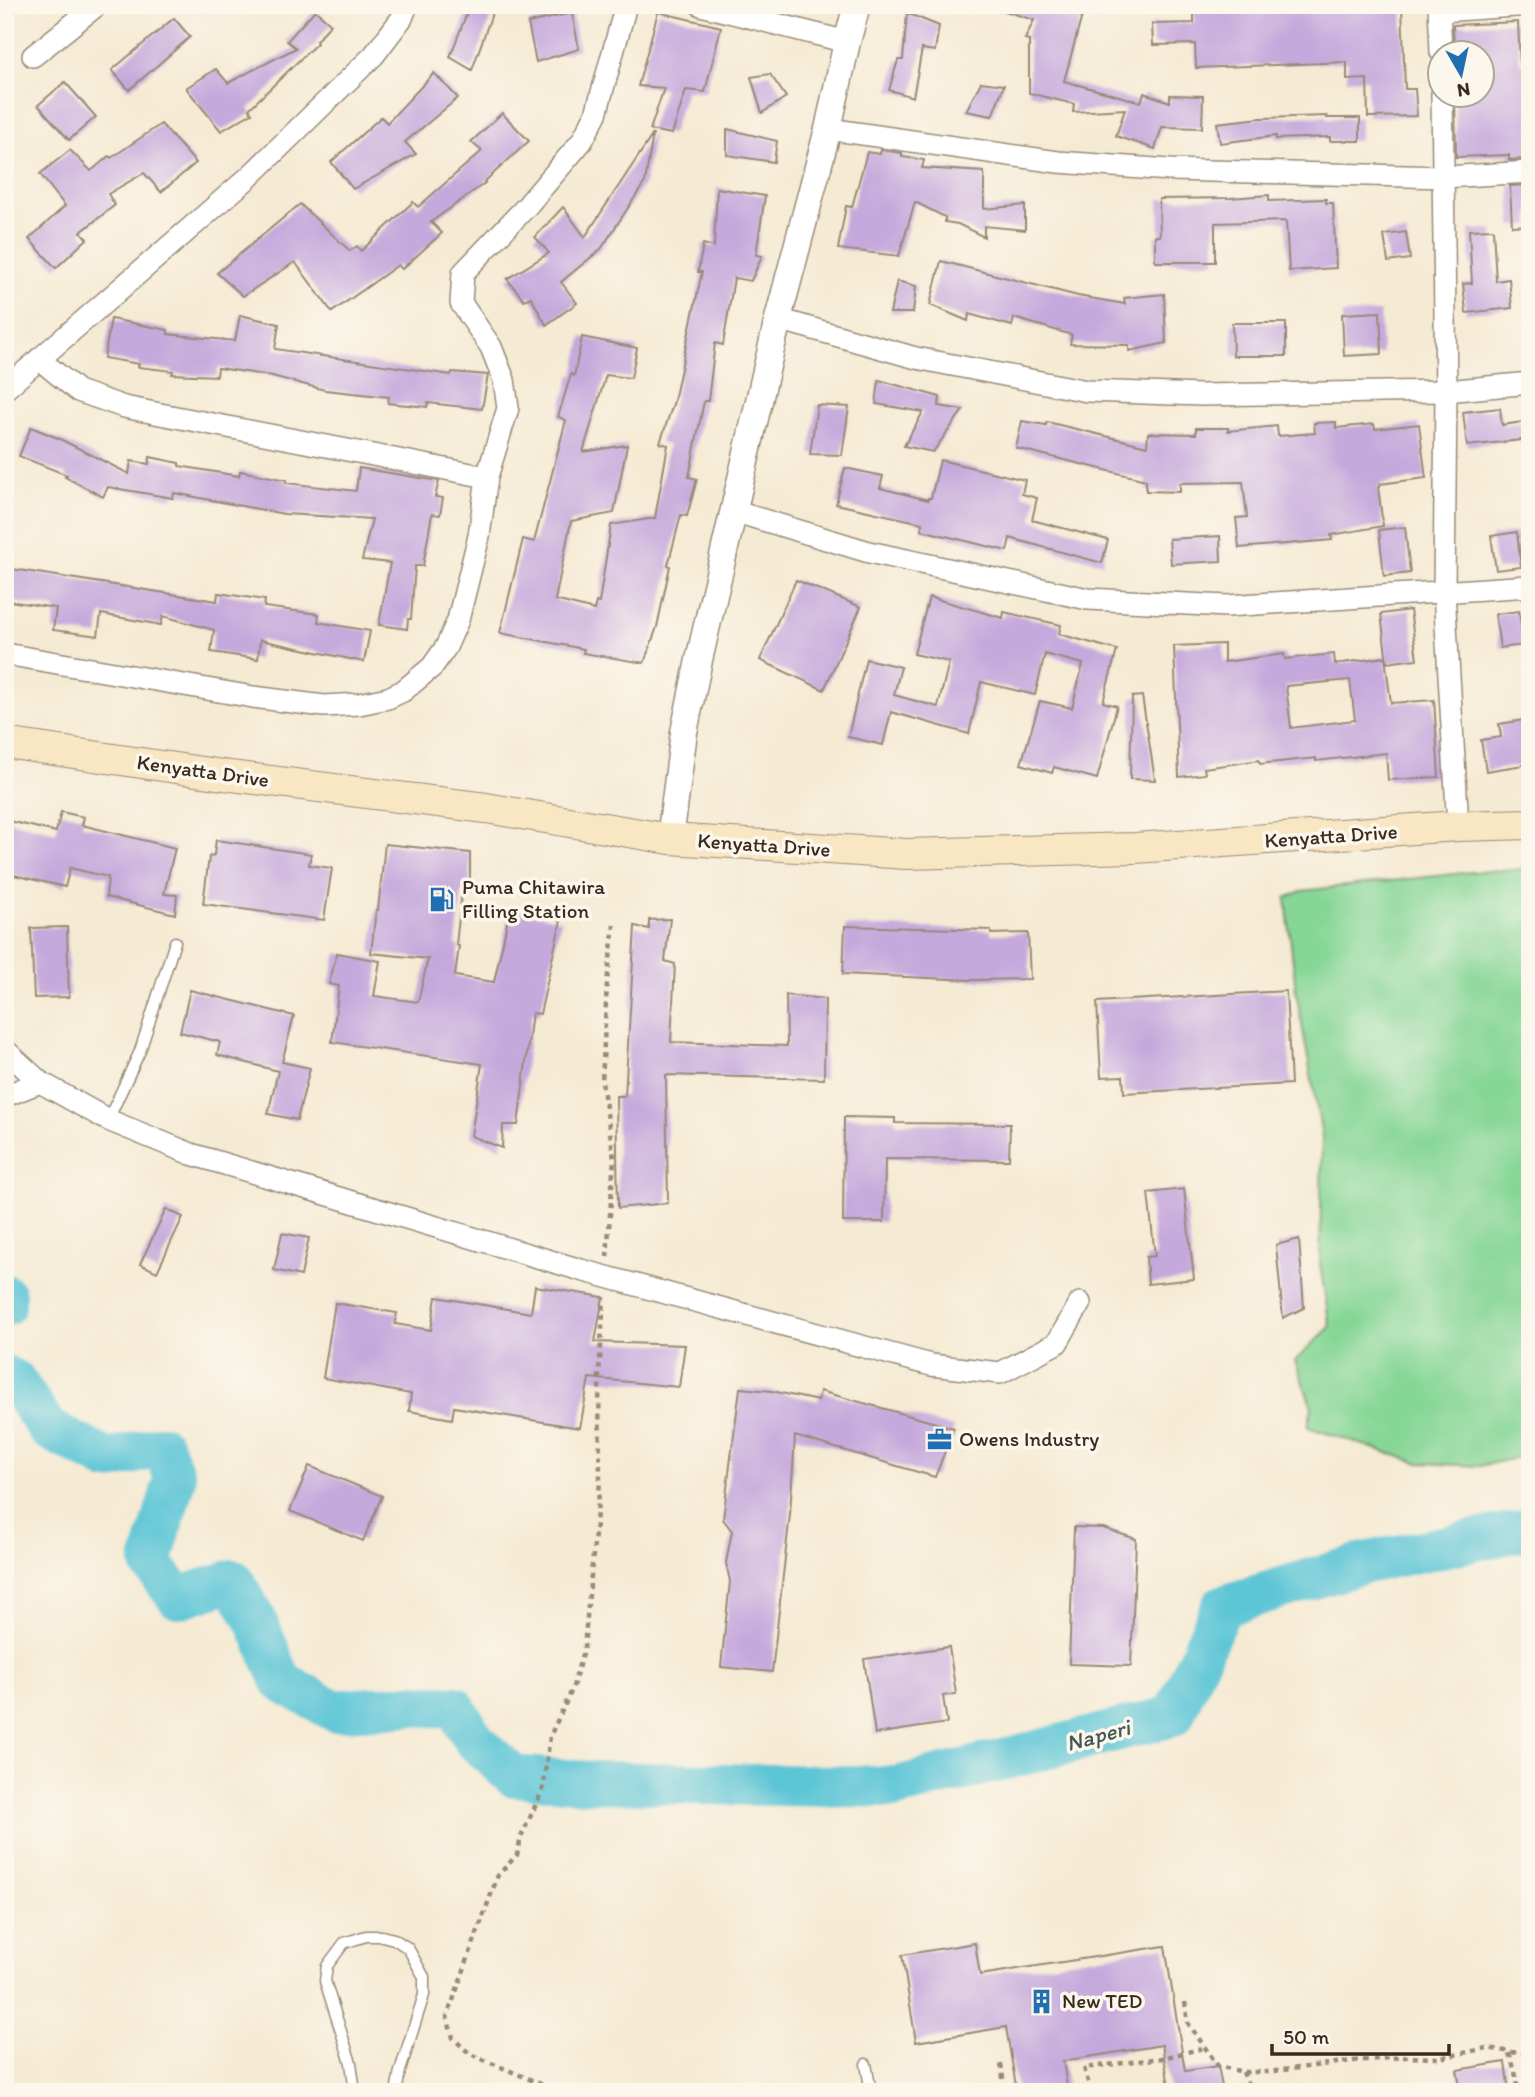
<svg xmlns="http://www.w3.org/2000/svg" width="1535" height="2097" viewBox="0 0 1535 2097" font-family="Itim,sans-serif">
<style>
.green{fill:#86d696;stroke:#60805a;stroke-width:2}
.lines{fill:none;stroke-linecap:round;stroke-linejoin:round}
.river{stroke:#5bc5d6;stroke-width:42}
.building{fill:#c6a9dc;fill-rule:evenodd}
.service-casing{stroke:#988a78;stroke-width:13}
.minor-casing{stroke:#988a78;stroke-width:24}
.tertiary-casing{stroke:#988a78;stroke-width:29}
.secondary-casing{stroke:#988a78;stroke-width:32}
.path{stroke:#988a78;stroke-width:4.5;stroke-dasharray:5 5;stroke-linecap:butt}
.service{stroke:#fff;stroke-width:10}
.minor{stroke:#fff;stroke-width:21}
.tertiary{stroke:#fff;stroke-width:26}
.secondary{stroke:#f9e7c3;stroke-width:30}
.labels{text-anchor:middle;stroke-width:7;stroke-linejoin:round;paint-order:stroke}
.street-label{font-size:21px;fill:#3b2a1e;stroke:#fbf7ec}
.poi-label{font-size:21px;fill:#3b2a1e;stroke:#fbf7ec;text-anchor:start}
.water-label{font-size:23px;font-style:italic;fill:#455855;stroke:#fbf7ec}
</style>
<rect width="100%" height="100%" fill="#fbf7ec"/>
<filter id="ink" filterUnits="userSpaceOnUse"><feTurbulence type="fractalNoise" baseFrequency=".0143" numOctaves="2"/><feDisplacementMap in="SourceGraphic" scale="14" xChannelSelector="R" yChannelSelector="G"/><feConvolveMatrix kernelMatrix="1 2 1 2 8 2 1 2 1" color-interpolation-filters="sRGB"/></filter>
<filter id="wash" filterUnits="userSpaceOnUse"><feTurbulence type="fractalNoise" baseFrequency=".00686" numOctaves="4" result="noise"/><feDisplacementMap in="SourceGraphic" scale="28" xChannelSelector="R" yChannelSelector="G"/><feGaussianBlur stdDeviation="1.57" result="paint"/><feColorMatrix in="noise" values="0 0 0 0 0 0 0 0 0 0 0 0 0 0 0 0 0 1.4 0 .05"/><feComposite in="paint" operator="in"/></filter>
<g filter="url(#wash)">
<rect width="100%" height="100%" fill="#f5ead3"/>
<path class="green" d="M1530 869V1455L1480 1466 1419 1463 1308 1427 1312 1407 1295 1361 1330 1327 1320 1264 1322 1136 1296 991 1286 898 1301 891 1472 872Z"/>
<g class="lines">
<g class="river">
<path d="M5 1295V1305"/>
<path d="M5 1376 16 1382 48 1429 108 1460 162 1446 175 1478 151 1563 178 1598 233 1580 256 1620 282 1682 335 1711 409 1705 455 1707 475 1741 513 1776 589 1782 897 1787 1173 1716 1222 1606 1364 1563 1530 1529"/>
</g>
</g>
<g id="blocks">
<g class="building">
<path d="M470 5H495L472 70 450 57Z"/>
<path d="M1000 5H1085L1064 81 1141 102 1144 93 1170 102V95L1203 96 1202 128 1162 127 1155 149 1116 136 1125 109 1073 112 1074 104 1029 93V40L1025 39 1034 20 999 9Z"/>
<path d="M1194 5H1402L1405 89H1415L1417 116 1368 117 1367 79 1347 80V62L1196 68 1195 44 1153 45 1152 24 1194 23Z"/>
<path d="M315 10 331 24 316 41 317 43 249 109 252 113 221 131 186 88 216 69 228 83 296 48 287 41Z"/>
<path d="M658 12 721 27 705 92 686 90 672 134 650 130 664 88 638 86Z"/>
<path d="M572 13 579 49 536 62 528 23Z"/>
<path d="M907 13 939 26 935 51 922 49 913 97 889 90 898 60H903Z"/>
<path d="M174 18 190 37 129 90 112 70Z"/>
<path d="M1518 22 1520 64 1530 63V159L1509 160V155L1456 157 1455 94H1482V52H1454L1453 25Z"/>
<path d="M434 73 458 98 405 142 416 154 353 189 331 162 381 117 387 123Z"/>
<path d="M770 74 786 97 762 113 751 77Z"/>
<path d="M65 82 96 117 69 140 38 105Z"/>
<path d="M981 82 1004 85 992 116 966 111Z"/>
<path d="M502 113 529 141 484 182 485 183 431 222 442 233 402 269 398 265 332 312 295 262 243 296 217 273 300 204 350 251 357 246 361 251 413 202 418 207 482 151 471 142Z"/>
<path d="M1327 116V118H1360V141H1330V137L1276 139V136L1220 143 1217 123 1261 118Z"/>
<path d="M161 124 196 163 161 192 144 173 108 194 115 205 81 232 87 239 56 268 29 239 65 206 40 174 70 150 91 171 109 156 111 158Z"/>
<path d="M727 129 777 141 774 162 727 155Z"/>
<path d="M653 134 645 182 601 249 561 282 577 303 546 325 531 297 524 300 507 279 549 253 535 237 563 207 585 237Z"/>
<path d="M881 150 902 153V157L924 160 922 168 984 172V209L1025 205V230L984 226V237L958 224 945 222V217L915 202 899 256 838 249 846 206 852 207 867 152 880 154Z"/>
<path d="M1530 185V225L1512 226 1510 186Z"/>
<path d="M717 188 765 196 756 255 762 256 751 281 734 278 723 345 715 343 708 401H704L689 477 697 479 687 516 681 515 668 565 670 566 657 627 644 663 583 653 584 649 500 633 523 539 534 542 566 420 558 417 571 374 574 376 582 337 637 348 631 378 606 375 583 452 627 445 614 513 571 521 555 600 594 610 596 602 599 603 611 525 655 518 668 445 660 443 674 401 702 272H698L703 244 714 247Z"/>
<path d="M1269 195V201L1326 199V203H1333L1336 268 1289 271 1286 221 1215 223V262H1155V236H1160L1159 199 1230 198Z"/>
<path d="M1493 229 1496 281 1509 279 1512 308 1466 313 1463 284 1472 283 1469 230Z"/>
<path d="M1406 232 1410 259 1388 262 1384 235Z"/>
<path d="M941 261 1078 296 1125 304 1124 298 1164 294 1166 343 1129 351V345L1070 344 1072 335 1014 318 1012 326 969 314 968 321 930 305Z"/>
<path d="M897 281 916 286 913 313H890Z"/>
<path d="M1380 312 1382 354 1344 356 1342 314Z"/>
<path d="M240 315 279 324 275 349 451 375 452 372 488 375 482 409 428 403 427 407 388 403 389 397 325 390 272 376 218 368 217 376 172 374 173 371 138 367 139 364 104 358 111 319 168 330V334L235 341Z"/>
<path d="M1232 323H1286V356H1233Z"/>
<path d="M879 380 940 397 939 406 963 410 933 452 904 446 923 412 876 404Z"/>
<path d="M817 405 849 407 842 455 810 454Z"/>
<path d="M1500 408 1502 425 1530 421V439L1467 446 1463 412Z"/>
<path d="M1022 421 1046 425 1047 422 1147 446 1148 433 1196 434V428H1228V431L1277 426 1278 436 1315 433 1314 423 1336 422V428L1374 424 1375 429 1419 424 1426 478 1380 484V487H1378L1383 526 1331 535 1332 540 1239 548 1236 518 1247 517 1243 482 1180 483V492L1146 491V480L1016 448Z"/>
<path d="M31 427 60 439 129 474 131 461 149 464 150 457 179 463V466L239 476 240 471 287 480 286 483 356 491 359 468 439 481 435 497 443 498 440 515 432 514 423 566H415L411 619H408L407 629 379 625 390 563 362 560 372 519 284 514 174 493 173 498 108 487 103 497 65 477 67 475 19 456Z"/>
<path d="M940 460 1025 480 1022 494 1037 498 1032 520 1108 540 1102 563 1010 538 1007 551 921 530 922 523 836 504 845 468 883 476 880 488 928 500V498H931Z"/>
<path d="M1405 527 1410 573 1384 576 1379 530Z"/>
<path d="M1517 532 1521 567 1496 570 1491 536Z"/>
<path d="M1220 536 1221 561 1171 564 1169 539Z"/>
<path d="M12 569 217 601 218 593 265 600 264 607 319 614 318 622 370 631 364 662 260 640 258 659 211 652 214 630 163 616 161 625 101 614 98 636 53 630 56 608 8 601Z"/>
<path d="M796 580 861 607 824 690 760 660Z"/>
<path d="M929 597 1003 618 1004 612 1061 625 1059 634 1117 650 1103 702 1117 706 1097 779 1054 767 1052 773 1021 764 1040 701 1072 708 1083 664 1045 654 1035 695 981 682 969 734 891 712 883 745 848 737 866 659 901 667 894 695 938 707 949 662 914 654Z"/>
<path d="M1410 610 1417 659 1387 663 1381 614Z"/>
<path d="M1519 611 1524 645 1500 648 1495 614Z"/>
<path d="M1224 644V662L1284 654 1285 659 1334 654 1335 664 1385 657 1391 703 1434 700 1439 777 1388 780 1386 753 1316 761V758L1260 764 1259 760 1204 768 1205 774 1179 777 1174 646ZM1350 680 1355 720 1291 728 1286 686Z"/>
<path d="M1142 696 1155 780 1130 779 1132 697Z"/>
<path d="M1524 720 1527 734H1530V764L1486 771 1481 740 1501 737 1499 724Z"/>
<path d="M61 812 84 817 82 825 175 848 164 894 177 895 175 914 106 897 108 877 70 868 65 887 5 873V820L56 832Z"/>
<path d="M216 840 311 854 309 865 332 868 324 920 203 904 209 857 214 855Z"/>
<path d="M385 844 470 853V891L462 890 456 945 459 946 455 976 494 982 510 909 561 920 540 1014 532 1013 518 1125H503L502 1148 471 1136 482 1064 332 1042 339 986 329 984 337 953 380 961 374 996 418 1002 428 959 371 953 376 910H378Z"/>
<path d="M670 919 665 961 675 964 671 1042 787 1046 786 995 825 999 824 1079 666 1075 668 1203 618 1208 616 1096H625L635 926 649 929V920Z"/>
<path d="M845 926 991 930V934L1028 933 1030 979 972 980 843 974Z"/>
<path d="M67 927 69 997 34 998 31 928Z"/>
<path d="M190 990 294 1016 282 1062 310 1068 297 1120 268 1114 278 1071 217 1055 220 1042 180 1032Z"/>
<path d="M1286 991 1291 1084 1124 1093 1123 1076 1101 1077 1097 1002Z"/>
<path d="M844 1117 895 1118V1123L1010 1124 1009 1160 885 1159 884 1222H843Z"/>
<path d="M1184 1189 1194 1279 1148 1284 1146 1257 1155 1256 1148 1193Z"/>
<path d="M166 1209 183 1217 157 1272 140 1264Z"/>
<path d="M282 1233 309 1238 301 1276 274 1270Z"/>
<path d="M1299 1239 1304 1308 1283 1318 1276 1245Z"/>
<path d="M535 1286 603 1297 595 1342 685 1345 679 1387 589 1378 580 1428 454 1407 452 1419 409 1411 411 1394 323 1378 335 1303 397 1313 395 1324 431 1330 436 1297 531 1313Z"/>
<path d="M740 1388 772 1391 818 1401 820 1391 954 1428 935 1477 795 1436 790 1514 772 1672 721 1667 730 1581 726 1563 732 1531 723 1519Z"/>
<path d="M309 1466 382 1496 363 1541 290 1511Z"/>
<path d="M1074 1527 1103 1528 1136 1539 1131 1666 1069 1664Z"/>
<path d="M949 1647 956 1694 943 1696 947 1723 875 1734 864 1659Z"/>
<path d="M975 1943 980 1975 1165 1946 1185 2071 1218 2066 1223 2092H1170L1162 2045 1063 2061 1068 2092H1017L1006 2027 916 2042 902 1955Z"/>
<path d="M1505 2062 1509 2092H1461L1457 2070Z"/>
</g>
</g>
</g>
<g filter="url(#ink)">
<use href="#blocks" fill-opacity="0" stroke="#988a78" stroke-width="2"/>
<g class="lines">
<defs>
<g id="service">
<path d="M108 1120 140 1051 175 942"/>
<path d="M866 2064 871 2092"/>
<path d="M355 2092 351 2063 325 1981 327 1966 344 1943 366 1936H382L394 1939 408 1948 424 1977V1995L400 2071 396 2092"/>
</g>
<g id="minor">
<path d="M701 5 847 42"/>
<path d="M1439 5 1441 52"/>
<path d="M1440 11 1530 5"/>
<path d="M33 56 97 5"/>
<path d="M1442 94 1446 391 1444 592 1458 826"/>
<path d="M828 129 1058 162 1170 170 1444 177 1530 172"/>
<path d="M778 319 916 358 1087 391 1201 395 1446 391 1530 383"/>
<path d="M39 359 78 391 124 407 487 477"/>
<path d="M5 389 249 177 374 55 402 18 407 5"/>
<path d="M733 511 869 552 1088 599 1227 606 1530 586"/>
<path d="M5 654 253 697 324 706 359 704 388 698 403 691 432 667 446 647 458 620 479 536 487 477 508 408 504 380 491 347 461 303 463 273 526 207 582 141 596 114 626 5"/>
<path d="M5 1050 40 1082 108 1120 191 1154 581 1270 931 1365 1000 1373 1057 1343 1080 1303"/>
<path d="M5 1096 40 1082"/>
</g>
<path id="tertiary" d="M670 839 684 732 699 660 778 319 828 129 847 42 857 5"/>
<path id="secondary" d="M5 743 223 775 486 808 670 839 907 854 1135 848 1458 826 1530 824"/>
</defs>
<use href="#service" class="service-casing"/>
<use href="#minor" class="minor-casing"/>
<use href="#tertiary" class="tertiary-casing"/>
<use href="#secondary" class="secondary-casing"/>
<g class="path">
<path d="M607 1257 614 1158 602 1082 607 983 614 925"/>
<path d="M1185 2002 1188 2023 1218 2066 1243 2072H1268L1352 2061 1404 2057 1439 2058 1487 2048 1530 2055"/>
<path d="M1509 2053 1515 2071 1518 2092"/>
<path d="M1001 2064 1005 2092"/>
<path d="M1243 2072 1251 2092"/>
<path d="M560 2092 470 2054 453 2038 447 2017 498 1875 517 1855 521 1837 543 1789 550 1736 572 1690 584 1647 600 1482 599 1376 604 1297"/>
<path d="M1091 2092 1084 2068 1162 2058 1204 2048"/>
</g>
<use href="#service" class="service"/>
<use href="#minor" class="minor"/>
<use href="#tertiary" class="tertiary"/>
<use href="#secondary" class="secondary"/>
</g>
</g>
<defs>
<symbol id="fuel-bare" viewBox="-9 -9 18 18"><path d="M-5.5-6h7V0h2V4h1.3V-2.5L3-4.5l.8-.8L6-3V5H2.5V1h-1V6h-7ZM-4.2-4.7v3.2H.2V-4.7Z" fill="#1f6fb2" stroke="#fbf7ec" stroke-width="2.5" paint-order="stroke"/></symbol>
<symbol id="office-bare" viewBox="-9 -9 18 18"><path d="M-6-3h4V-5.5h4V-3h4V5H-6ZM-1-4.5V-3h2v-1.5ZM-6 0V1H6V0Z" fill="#1f6fb2" stroke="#fbf7ec" stroke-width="2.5" paint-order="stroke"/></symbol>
<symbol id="building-bare" viewBox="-9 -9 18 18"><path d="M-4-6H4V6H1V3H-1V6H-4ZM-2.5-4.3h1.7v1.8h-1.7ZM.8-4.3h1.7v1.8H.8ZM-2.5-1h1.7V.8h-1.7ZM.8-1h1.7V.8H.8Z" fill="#1f6fb2" stroke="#fbf7ec" stroke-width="2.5" paint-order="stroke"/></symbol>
</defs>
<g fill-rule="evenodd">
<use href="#fuel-bare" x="424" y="882" width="35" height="35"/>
<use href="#office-bare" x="922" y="1422" width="35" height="35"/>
<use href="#building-bare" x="1024" y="1984" width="35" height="35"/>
</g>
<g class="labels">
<g class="street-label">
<text transform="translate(203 771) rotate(8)" y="7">Kenyatta Drive</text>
<text transform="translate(1331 836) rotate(-4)" y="7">Kenyatta Drive</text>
<text transform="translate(764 845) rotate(4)" y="7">Kenyatta Drive</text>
</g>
<g class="poi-label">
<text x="462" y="894">Puma Chitawira<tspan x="462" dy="24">Filling Station</tspan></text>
<text x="959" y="1446">Owens Industry</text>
<text x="1062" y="2008">New TED</text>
</g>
<g class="water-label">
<text transform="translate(1098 1735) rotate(-15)" y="8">Naperi</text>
</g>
</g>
<rect width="1535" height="2097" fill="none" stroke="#fbf7ec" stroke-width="28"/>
<g transform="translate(1461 74) rotate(171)"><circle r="33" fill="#fbf7ec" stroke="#aea59a" stroke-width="2"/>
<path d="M0-5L12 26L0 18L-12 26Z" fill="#1f6fb2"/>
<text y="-10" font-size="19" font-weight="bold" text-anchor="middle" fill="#3b2a1e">N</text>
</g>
<path d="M1272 2044v10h177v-10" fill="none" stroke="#3b2a1e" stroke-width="3.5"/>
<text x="1283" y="2044" font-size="21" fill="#3b2a1e" stroke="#fbf7ec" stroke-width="5" paint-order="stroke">50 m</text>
</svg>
